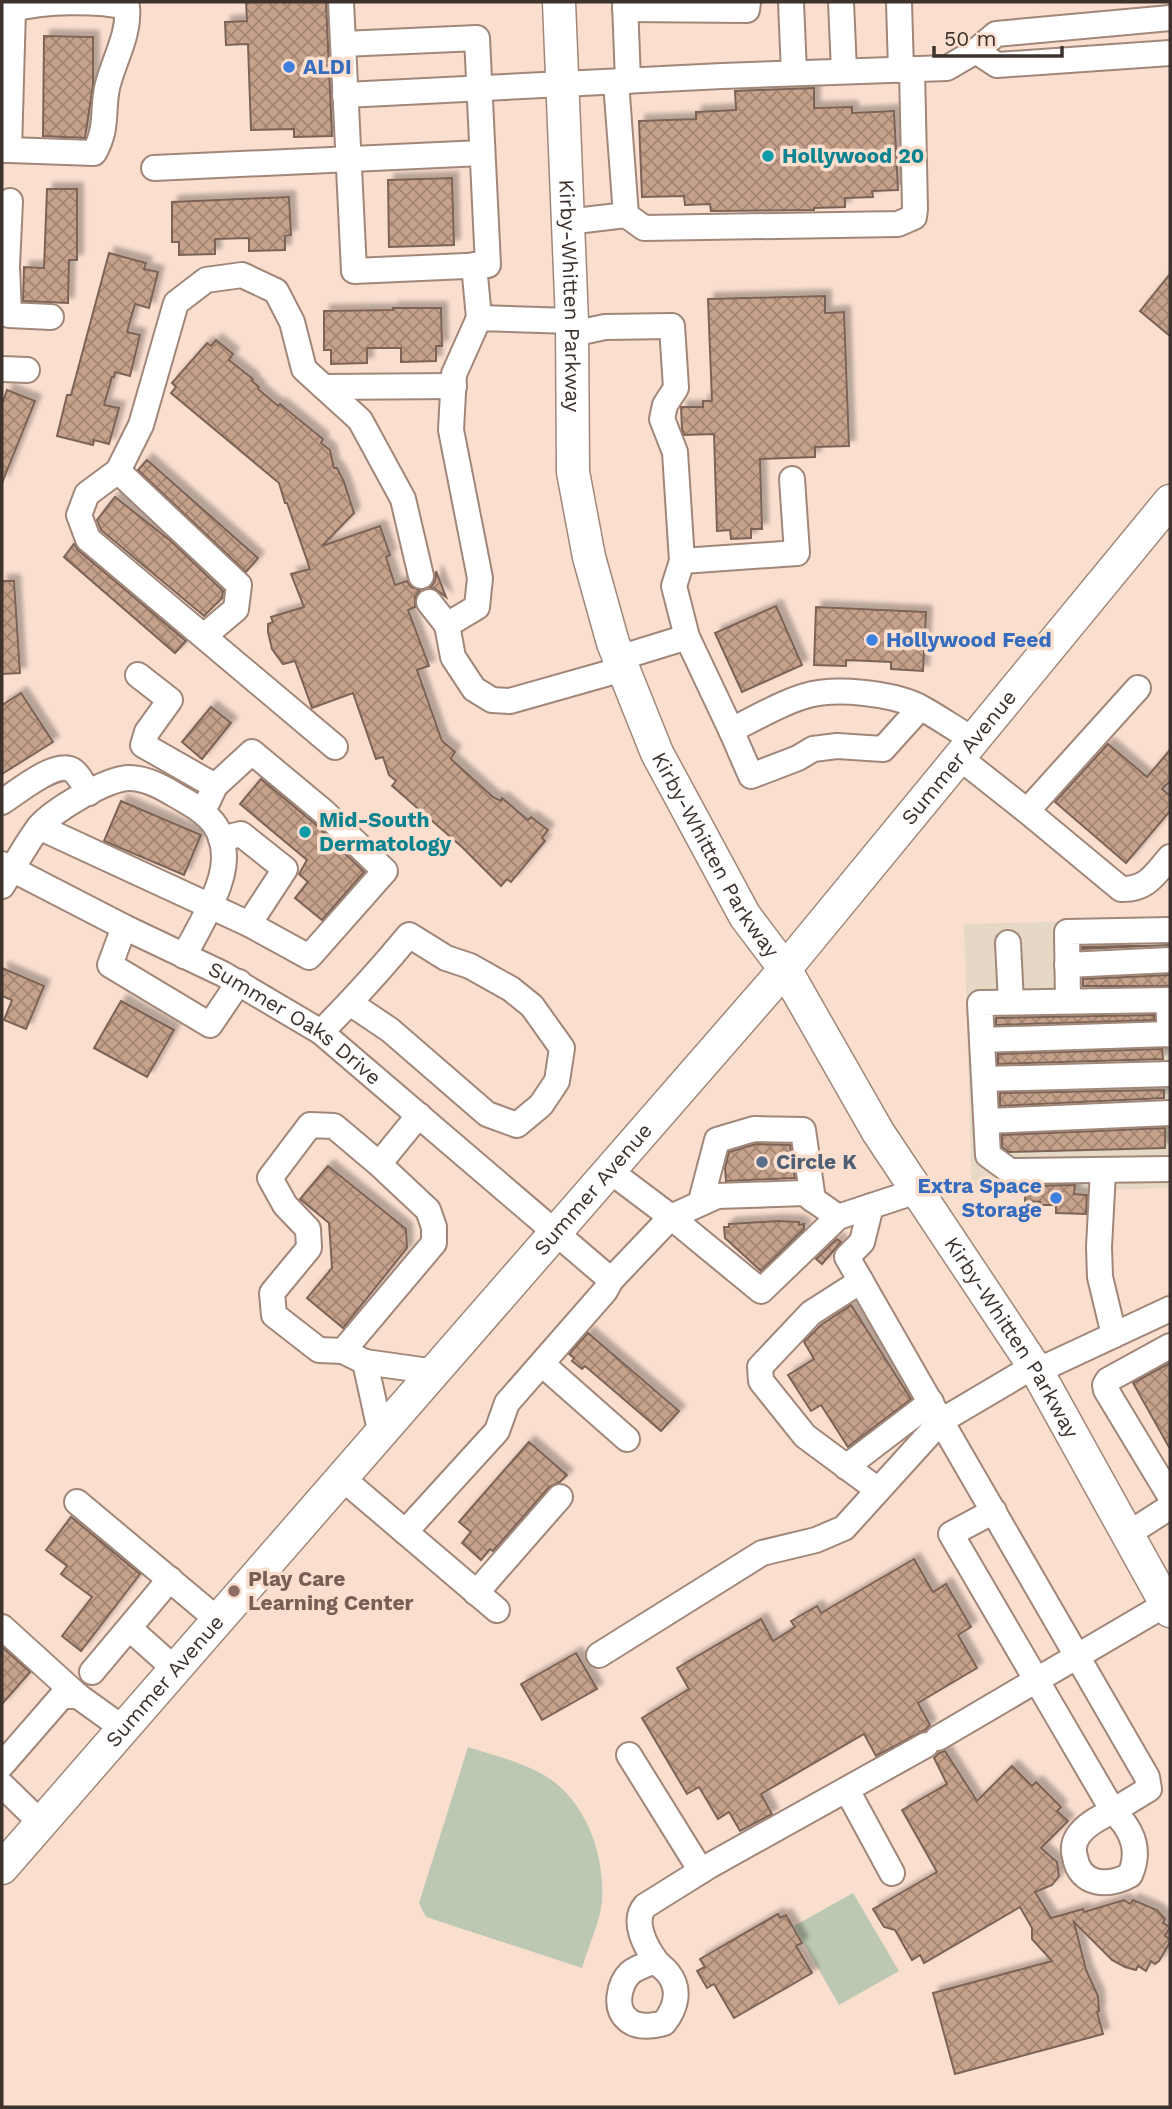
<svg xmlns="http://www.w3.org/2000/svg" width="1172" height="2109" viewBox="0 0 1172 2109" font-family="'Work Sans',sans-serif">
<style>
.industrial{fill:#e5d9c5}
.grass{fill:#bcc8b1}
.building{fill:url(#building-cross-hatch);stroke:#7c6456;stroke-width:2;filter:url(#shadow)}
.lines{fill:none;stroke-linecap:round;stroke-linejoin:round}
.minor-casing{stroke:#a08779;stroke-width:28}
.major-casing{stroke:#a08779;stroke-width:35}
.minor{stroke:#fff;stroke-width:24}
.major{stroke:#fff;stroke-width:32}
.shop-dot{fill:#3f7fe0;stroke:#fadfcf;stroke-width:2.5}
.culture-dot{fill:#0f9aa8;stroke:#fadfcf;stroke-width:2.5}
.service-dot{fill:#5c6f8a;stroke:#fadfcf;stroke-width:2.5}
.education-dot{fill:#8d6e63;stroke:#fadfcf;stroke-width:2.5}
.labels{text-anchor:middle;stroke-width:7;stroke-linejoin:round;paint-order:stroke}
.shop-label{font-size:21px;font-weight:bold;fill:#366cbe;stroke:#fadfcf;text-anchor:start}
.culture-label{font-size:21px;font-weight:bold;fill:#0d838f;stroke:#fadfcf;text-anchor:start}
.street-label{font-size:21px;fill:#3d322c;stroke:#fadfcf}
.service-label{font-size:21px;font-weight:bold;fill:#4e5e75;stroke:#fadfcf;text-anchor:start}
.education-label{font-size:21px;font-weight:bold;fill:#785e54;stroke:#fadfcf;text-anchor:start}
</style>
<defs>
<pattern id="building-cross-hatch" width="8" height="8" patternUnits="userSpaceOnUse" patternTransform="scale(1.75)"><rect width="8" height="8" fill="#c6a28c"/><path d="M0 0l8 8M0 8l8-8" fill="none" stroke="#a28573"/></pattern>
<filter id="shadow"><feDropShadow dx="6" dy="-6" stdDeviation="2" flood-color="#0004"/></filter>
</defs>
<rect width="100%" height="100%" fill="#fadfcf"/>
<path class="industrial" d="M1170 919V1188L972 1194 964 924Z"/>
<g class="grass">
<path d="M468 1747C493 1755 521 1762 544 1775 586 1800 605 1854 602 1901 600 1922 588 1947 582 1968L426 1917 419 1903Z"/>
<path d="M853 1893 899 1971 839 2005 794 1926Z"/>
</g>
<g class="building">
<path d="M246 2H326L332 136 294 137V129L251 130 248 44 226 45 225 22 247 21Z"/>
<path d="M44 36 93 37V85L85 138 43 136Z"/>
<path d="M814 88V108L852 107V113L894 111 898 190 872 191 873 197 845 198V207L814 208V210L711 211 710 204 685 205 684 196 642 197 639 121 696 119V112L736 110 735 91Z"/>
<path d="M452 178 454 245 389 247 388 180Z"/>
<path d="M47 189H77V260H69L68 303 23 301 24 267 44 268Z"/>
<path d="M289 197 291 235 285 236V250L249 251V238L215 239V254L179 255V242H172V202Z"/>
<path d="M109 253 146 263 144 269 158 272 149 308 135 304 127 332 140 335 130 376 115 372 114 377H112L104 405 119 408 109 444 94 440 93 445 57 436 67 395H71Z"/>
<path d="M1170 274V336L1140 311Z"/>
<path d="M825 296V313L844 312 849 446 815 447V457L760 459 762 529H751V538L731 539 730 530 717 531 714 434 684 435 682 429 681 407H703V401H712L708 299Z"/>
<path d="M393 308H441L442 346H436V361L401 362V348H367V363L331 364V350H324V311L393 310Z"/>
<path d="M216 340 233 354 229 360 253 379 252 381 259 387 258 389 278 406 280 404 323 439 321 443 330 450 334 468H337L344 482 354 513 322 546 380 526 390 555 386 557 395 585 407 581 411 587 420 590 415 597V607L408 610 429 666 417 670 442 741 455 752 451 758 452 760 493 797 501 801 502 798 528 820 531 817 548 830 542 838 545 841 511 882 507 879 501 886 462 847 392 786 396 781 389 775 383 757 376 759 353 693 312 708 295 661 283 664 272 649 268 632V624L273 622 271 617 304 607 291 574 310 569 287 503H285L279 483 171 393 176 387 172 383 207 343 211 346Z"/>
<path d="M7 390 35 401 2 483V404Z"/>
<path d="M147 460 258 558 246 572 138 470Z"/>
<path d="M115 497 172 542 223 591 222 598 204 616 101 530 97 520Z"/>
<path d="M74 544 78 550 186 641 175 653 64 557Z"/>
<path d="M436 571 446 597 435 589 430 588 435 581Z"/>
<path d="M2 581H14L20 673 2 674Z"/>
<path d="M776 606 802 665 742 692 715 633Z"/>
<path d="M816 607 926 612 923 671 891 669V662L846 660V666L814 665Z"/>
<path d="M21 693 53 742 2 774V705Z"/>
<path d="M211 707 231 723 202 759 182 742Z"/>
<path d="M1108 744 1147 777 1170 750V781L1162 789 1170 796V811L1126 863 1055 802Z"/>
<path d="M261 779 314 823 364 872 322 920 295 898 308 882 299 874 307 860 240 804Z"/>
<path d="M121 801 201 835 184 875 104 841Z"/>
<path d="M1170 945H1169L1082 949V947Z"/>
<path d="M2 968 44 986 26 1029 4 1020 12 1000 2 996Z"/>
<path d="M1170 975V986H1083V979Z"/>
<path d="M121 1001 174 1030 147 1077 94 1048Z"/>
<path d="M1154 1015V1020L996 1025V1018Z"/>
<path d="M1162 1049 1163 1059 998 1064V1054Z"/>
<path d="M1164 1090V1098L1000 1106V1093Z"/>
<path d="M1165 1128V1148L1009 1152 1002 1147V1135Z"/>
<path d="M756 1144 790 1145 795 1178 726 1181 725 1168 729 1152Z"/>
<path d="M328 1166 406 1229 407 1248 343 1328 307 1298 332 1268 329 1223 300 1199Z"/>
<path d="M1075 1185 1074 1194 1087 1195 1086 1214 1056 1213V1205H1040V1202L1025 1201 1026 1186Z"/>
<path d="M778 1221 799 1222V1225L804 1224V1229L761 1271 725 1238 724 1227H729V1224Z"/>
<path d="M837 1239 841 1242 822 1264 816 1259Z"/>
<path d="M851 1305 911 1399 848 1447 821 1405 811 1411 788 1375 814 1359 804 1342 821 1325Z"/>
<path d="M588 1333 679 1411 661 1431 585 1366 582 1369 572 1361 574 1358 569 1354Z"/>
<path d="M1170 1363V1449L1133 1383Z"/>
<path d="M529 1442 567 1475 560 1482 549 1487 493 1551 490 1549 481 1560 462 1543 471 1532 459 1522Z"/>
<path d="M71 1517 140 1574 81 1651 62 1636 92 1597 61 1574 67 1566 46 1550Z"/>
<path d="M914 1559 933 1592 946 1584 971 1627 958 1635 977 1668 918 1703 930 1725 925 1730 876 1756 864 1734 761 1794 772 1814 740 1831 729 1812 718 1819 699 1787 687 1794 642 1718 689 1689 677 1668 761 1619 773 1641 795 1627 791 1621 817 1606 821 1613Z"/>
<path d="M2 1647 30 1672 2 1704Z"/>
<path d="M576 1653 597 1689 542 1720 521 1684Z"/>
<path d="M945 1751 977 1801 1012 1766 1032 1786 1036 1782 1061 1807 1057 1811 1068 1821 1041 1848 1057 1862 1059 1876 1052 1885 1035 1892 1051 1918 1083 1909 1084 1912 1124 1900 1130 1904 1133 1900 1157 1910 1165 1919 1163 1923 1170 1927 1165 1936 1170 1939 1169 1944 1159 1961 1155 1964 1151 1961 1146 1971 1138 1966 1136 1970 1125 1967 1112 1960 1074 1922 1086 1970 1098 1996 1099 2011 1097 2012 1103 2034 955 2074 933 1993 1052 1961 1032 1939V1928L1020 1907 924 1963 920 1955 912 1960 895 1930 884 1927 873 1909 937 1872 902 1810 947 1784 934 1758 939 1753Z"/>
<path d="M778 1914 780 1918 786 1915 802 1943 796 1946 812 1973 734 2018 714 1984 707 1988 697 1971 705 1967 700 1959Z"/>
</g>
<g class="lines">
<defs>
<g id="minor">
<path d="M341 2C345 91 349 181 354 271L488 265 477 38 343 44"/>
<path d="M625 2 628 81"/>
<path d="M791 2 794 73"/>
<path d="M841 2 844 71"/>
<path d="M899 2 901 70"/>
<path d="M625 9 747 10 748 2"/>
<path d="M976 51 997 65 1170 53"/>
<path d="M616 82 626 215"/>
<path d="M345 95 722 76 947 68 976 51 996 34 1170 18"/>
<path d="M2 150H9L13 9 6 2"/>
<path d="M9 150 94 153C108 128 102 114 107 88 113 61 130 35 127 7 95 0 46 1 13 9"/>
<path d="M154 168 482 153"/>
<path d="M567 222 626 215 644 228 898 224 914 217 915 209 912 69"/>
<path d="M474 265 479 318"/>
<path d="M2 266H7L9 315 51 317"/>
<path d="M7 266 10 201"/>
<path d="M572 321 479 318 454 374 451 430 480 578 477 607 447 625 453 657 474 689 492 700 510 701 623 669"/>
<path d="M572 334 605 327 672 326 676 388 665 405 662 419 675 452 682 561 674 586 687 637"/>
<path d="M2 369 27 370"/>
<path d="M324 387 454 386"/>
<path d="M118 471 239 585 236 609 204 636"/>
<path d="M682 561 797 553 792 479"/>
<path d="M429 602 447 625"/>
<path d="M619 658 687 637 731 730C755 719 780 703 805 696 835 687 890 693 918 706 937 716 955 729 974 740"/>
<path d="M138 675 170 700 147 732 143 745 215 786 208 801"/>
<path d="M731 730 751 776 798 758 813 749 837 746 883 749 920 708"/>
<path d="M335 747 88 539 79 515 87 494 118 471 141 425 176 303 206 280 242 275 276 291 292 322 304 369 360 420 403 499 421 576"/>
<path d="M960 758 1027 811 1138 688"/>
<path d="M215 786 252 752 324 812 385 871 309 957 249 924"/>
<path d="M2 802C16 793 56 760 72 770 79 774 84 786 89 793"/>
<path d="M1027 811 1121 889C1147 890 1155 874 1170 857"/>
<path d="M39 827 249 924 285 869 241 834 221 839"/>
<path id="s1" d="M2 864 124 927 223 974 321 1032 611 1280 671 1217 610 1171"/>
<path d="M2 886C14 867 25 845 39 827 52 811 110 776 131 778 151 779 168 791 184 800 209 814 224 828 224 858 224 888 198 929 184 956"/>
<path d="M124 927 110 965 210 1025 239 982"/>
<path d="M1008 943 1011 1002"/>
<path d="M1067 965 1170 960"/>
<path d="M1068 1001 1067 932 1170 930"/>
<path d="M321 1032C352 1001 381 969 409 935L446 958 470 966 511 989 532 1006 562 1048 557 1081 541 1105 517 1125 487 1114 390 1030 350 1003"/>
<path d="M1170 1035 1168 1000 980 1003 988 1155 1010 1171 1170 1169"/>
<path d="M982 1040 1170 1034"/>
<path d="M984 1079 1170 1074"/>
<path d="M987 1121 1170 1113"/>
<path d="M379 1164 334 1126 310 1125 270 1178 285 1205 308 1229 309 1248 272 1293 274 1315 319 1350 343 1351 434 1243V1227L428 1210 379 1164 419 1115"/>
<path d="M1103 1171 1099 1247 1100 1277 1114 1335"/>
<path d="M701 1201 717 1140 754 1129 803 1130 813 1200"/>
<path d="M838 1217 804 1193 717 1196 671 1217 761 1291 838 1217 917 1191"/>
<path d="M861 1281 811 1313 760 1367 761 1381 805 1436 878 1490"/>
<path d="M1170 1346 1108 1380 1105 1385 1106 1390 1170 1496"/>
<path d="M343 1351 365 1362 381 1435"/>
<path d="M365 1362 436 1372"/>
<path d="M542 1364 627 1439"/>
<path d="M1037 1371 1170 1309"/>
<path d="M846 1467 931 1402"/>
<path d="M342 1478 497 1610"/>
<path d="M77 1502 218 1620"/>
<path d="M994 1511 951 1534 1113 1811C1101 1817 1086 1824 1078 1836 1074 1842 1073 1850 1075 1857 1080 1886 1108 1887 1130 1875 1141 1850 1132 1829 1113 1811L1149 1789 1147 1777 941 1421 1034 1366"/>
<path d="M405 1532 497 1431 507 1403 605 1291 611 1280"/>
<path d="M1128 1534 1170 1507"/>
<path d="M476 1593 560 1497"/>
<path d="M2 1627 78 1696"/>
<path d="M130 1629 175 1669"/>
<path d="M599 1655 762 1553 816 1540 844 1528 941 1421 847 1257 862 1242 871 1206"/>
<path d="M92 1672 170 1579"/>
<path d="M938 1738 1166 1604"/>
<path d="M629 1755 701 1871"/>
<path d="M2 1765 62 1696H78L124 1729"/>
<path d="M2 1785 41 1823"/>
<path d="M847 1790 892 1873"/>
<path d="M656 1961C648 1964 637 1967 630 1973 619 1984 614 2008 627 2019 637 2029 653 2026 664 2023 676 2008 681 1989 668 1973 664 1968 659 1965 656 1961 645 1946 632 1921 645 1906L709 1866 926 1745"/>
</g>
<g id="major">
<path id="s2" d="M559 2 572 321 573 472 589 557 613 643 657 753 745 916 785 969 878 1132 1037 1371 1170 1611"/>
<path id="s3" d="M2 1868 785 969 1170 501"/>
</g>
</defs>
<use href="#minor" class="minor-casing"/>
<use href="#major" class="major-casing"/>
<use href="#minor" class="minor"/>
<use href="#major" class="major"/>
</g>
<g class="shop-dot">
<circle cx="289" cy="67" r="7"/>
<circle cx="872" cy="640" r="7"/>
<circle cx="1056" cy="1198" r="7"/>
</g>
<g class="culture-dot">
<circle cx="768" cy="156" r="7"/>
<circle cx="305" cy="832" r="7"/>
</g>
<circle class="service-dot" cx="762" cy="1162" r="7"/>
<circle class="education-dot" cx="234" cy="1591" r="7"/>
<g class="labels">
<g class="shop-label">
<text x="303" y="74">ALDI</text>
<text x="886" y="647">Hollywood Feed</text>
<text x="1042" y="1193" text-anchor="end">Extra Space<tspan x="1042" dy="24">Storage</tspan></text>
</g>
<g class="culture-label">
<text x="782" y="163">Hollywood 20</text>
<text x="319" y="827">Mid-South<tspan x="319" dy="24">Dermatology</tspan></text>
</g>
<g class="street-label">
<text dy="7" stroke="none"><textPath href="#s2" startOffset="294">Kirby-Whitten Parkway</textPath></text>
<text dy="7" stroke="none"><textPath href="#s3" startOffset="1466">Summer Avenue</textPath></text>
<text dy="7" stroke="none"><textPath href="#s2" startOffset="882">Kirby-Whitten Parkway</textPath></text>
<text dy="7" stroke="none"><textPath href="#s1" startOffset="334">Summer Oaks Drive</textPath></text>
<text dy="7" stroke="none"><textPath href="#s3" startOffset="900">Summer Avenue</textPath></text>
<text dy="7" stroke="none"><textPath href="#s2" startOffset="1449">Kirby-Whitten Parkway</textPath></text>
<text dy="7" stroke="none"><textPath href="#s3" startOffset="248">Summer Avenue</textPath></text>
</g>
<g class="service-label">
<text x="776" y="1169">Circle K</text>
</g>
<g class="education-label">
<text x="248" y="1586">Play Care<tspan x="248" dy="24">Learning Center</tspan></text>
</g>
</g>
<rect width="1172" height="2109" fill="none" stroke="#3d322c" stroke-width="7"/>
<path d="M934 46v10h128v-10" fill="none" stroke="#3d322c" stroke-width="3.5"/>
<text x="944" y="46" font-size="21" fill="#3d322c" stroke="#fadfcf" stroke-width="5" paint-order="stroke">50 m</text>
</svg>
